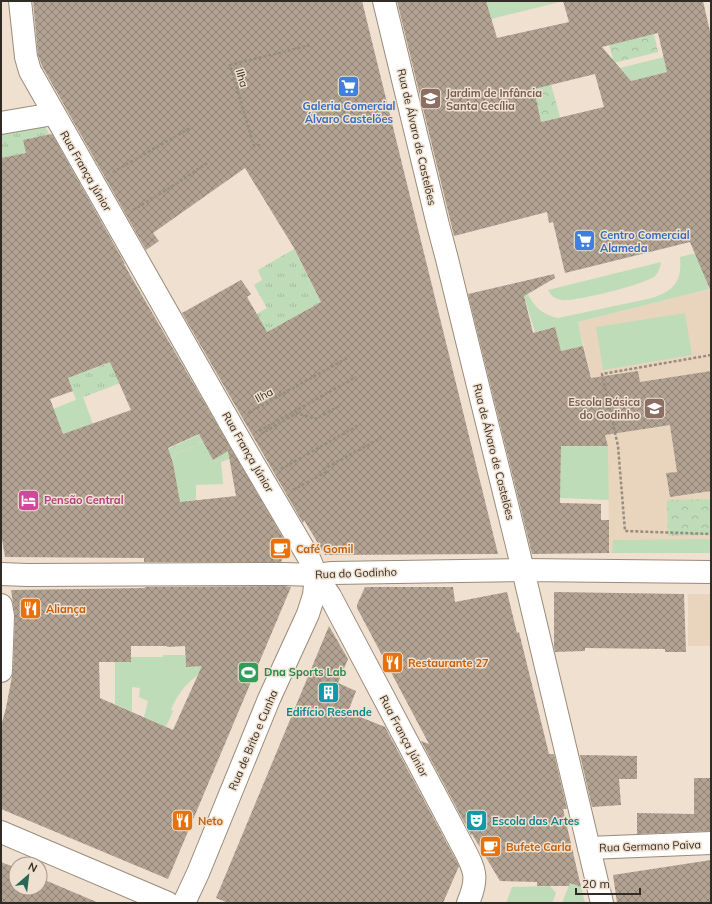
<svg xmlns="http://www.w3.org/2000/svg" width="712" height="904" viewBox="0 0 712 904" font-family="Mulish,sans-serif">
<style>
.built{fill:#e9d5be}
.grass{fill:url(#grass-tufts)}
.forest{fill:url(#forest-crowns)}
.garden{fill:#bfdcb9}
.building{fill:url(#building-cross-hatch);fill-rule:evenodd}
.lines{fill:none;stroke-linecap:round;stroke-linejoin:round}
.minor-casing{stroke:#998b7b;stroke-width:24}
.path{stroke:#978c7f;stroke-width:2.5;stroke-dasharray:3 2;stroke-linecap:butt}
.minor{stroke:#fff;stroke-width:22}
.labels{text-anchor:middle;stroke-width:3;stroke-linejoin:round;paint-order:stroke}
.street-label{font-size:11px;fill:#302b24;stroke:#f0e0cf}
.education-label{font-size:11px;font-weight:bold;fill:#785e54;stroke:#f0e0cf;text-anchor:start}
.shop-label{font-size:11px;font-weight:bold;fill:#366cbe;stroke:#f0e0cf}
.hotel-label{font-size:11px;font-weight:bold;fill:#b23c85;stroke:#f0e0cf;text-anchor:start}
.food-label{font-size:11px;font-weight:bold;fill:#c56008;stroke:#f0e0cf;text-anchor:start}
.leisure-label{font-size:11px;font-weight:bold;fill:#27864d;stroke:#f0e0cf;text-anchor:start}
.culture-label{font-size:11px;font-weight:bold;fill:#0d838f;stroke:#f0e0cf}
</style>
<defs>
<pattern id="grass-tufts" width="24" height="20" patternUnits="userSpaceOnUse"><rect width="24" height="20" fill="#bfdcb9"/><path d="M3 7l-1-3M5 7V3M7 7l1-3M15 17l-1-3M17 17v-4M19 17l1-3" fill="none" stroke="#a4bd9f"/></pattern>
<pattern id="forest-crowns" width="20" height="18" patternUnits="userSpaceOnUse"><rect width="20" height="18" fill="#bfdcb9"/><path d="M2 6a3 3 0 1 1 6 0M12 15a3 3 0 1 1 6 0" fill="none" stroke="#a4bd9f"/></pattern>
<pattern id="building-cross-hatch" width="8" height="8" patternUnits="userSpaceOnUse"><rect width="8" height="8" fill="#b1a292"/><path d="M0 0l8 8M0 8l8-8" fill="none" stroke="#908477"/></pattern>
</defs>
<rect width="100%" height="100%" fill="#f0e0cf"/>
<g class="built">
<path d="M709 289 711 295V553H609L608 446 578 322Z"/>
<rect x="688" y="594" width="23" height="52"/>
</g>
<g class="grass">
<path d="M45 127 50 135 24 140 26 153 1 158V133Z"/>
<path d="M294 249 321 302 263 334 253 316 267 308 254 285 262 280 258 270Z"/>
<path d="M104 355 136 377 76 400 68 378 106 364Z"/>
<path d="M217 426 220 432 171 457 168 449Z"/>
</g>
<g class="forest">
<path d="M654 34 658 52 614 63 609 45Z"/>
<path d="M551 84 560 117 541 122 534 89Z"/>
<path d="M711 499V535L668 536 667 500Z"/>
</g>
<g class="garden">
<path d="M486 1H564L491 19Z"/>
<path d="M664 57 667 72 631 81 620 68Z"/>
<path d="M696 253 709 289 578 322 583 346 561 351 555 327 535 332 524 296 528 294C534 307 543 315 558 318L652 298C675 290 682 281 680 257Z"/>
<path d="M661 262C660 267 659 272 655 276 647 284 574 302 562 300 555 299 551 296 548 290Z"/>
<path d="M685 313 692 355 603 370 596 327Z"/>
<path d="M83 397 93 424 63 434 53 409Z"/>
<path d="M203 441 213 460 230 450 234 457 221 462 223 484 196 485V500L188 501 193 558H189L173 463 171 457Z"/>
<path d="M561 446H608L609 500 560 498Z"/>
<path d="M711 539V553H612L613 540Z"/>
<path d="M163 655H185L186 667 194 666V659L211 666C190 680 181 687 171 710L173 711 166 727 144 717 148 701 139 697 140 688 132 687V712L115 704V662H131V657H163Z"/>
<path d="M570 883 581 887 585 903H562Z"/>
<path d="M550 886 556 893 552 903H506L512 887Z"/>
</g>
<g class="building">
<path d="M33 1H362L498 554 325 555 304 520 303 523 182 313 241 280 251 294 247 297 267 332 321 302 294 248 245 168 153 233 159 241 146 250 42 66 38 55Z"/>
<path d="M397 1H486L497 38 569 22 563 1H703L711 36V292L690 242 565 273 553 222 549 223 547 212 454 236ZM658 33 667 72 631 81 602 47ZM595 74 604 107 541 122 534 89Z"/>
<path d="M52 134 125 264H124L140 292 289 548 281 562H144V558L5 557 1 533V158L26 153 23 140ZM110 362 131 410 63 434 50 399 73 391 68 378ZM199 434 213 460 228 451 236 496 180 502 173 463 168 448Z"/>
<path d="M554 274 555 278 524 296 533 333 555 327 561 351 583 346 591 378 638 371 640 382 711 371V491L670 497 666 473 677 472 670 425 605 435 608 446H561L560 503 601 504V520H609V553L532 554 468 294Z"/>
<path d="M284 586 291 587 168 879 1 809V726L6 708 13 671 15 616 11 590 145 588V587ZM131 646H167V647L185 646 186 667 202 666 173 730 100 698 99 662H131Z"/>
<path d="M365 587H453L455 602 507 592 517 633 519 632 549 754H554L567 809H563L581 887 570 883 569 886H537V882L500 881 472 834 471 835 421 741 429 744 357 608V605Z"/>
<path d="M554 592 684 594 686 652H665V649L585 648V651L555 652 554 647Z"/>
<path d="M329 626 348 659 338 683 356 691 348 712 385 727 459 866 443 903H228L216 898Z"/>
<path d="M580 755 637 756V779H619L621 805 592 807Z"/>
<path d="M694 778H711V831L637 834V813L694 814Z"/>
<path d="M711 860V903H617L613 875Z"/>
<path d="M1 862 16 868V888H40V878L99 903H1Z"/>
</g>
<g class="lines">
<defs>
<g id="minor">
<path d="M20 1 26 57 30 71 242 444 309 558 316 575 330 596 463 847C475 870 479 877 468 903"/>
<path d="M384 1 438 225 447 259 523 570 602 903"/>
<path d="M1 123 53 114"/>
<path d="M1 574 27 575 284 574 316 575 332 573 523 570 711 572"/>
<path d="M1 605 3 616 1 671"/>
<path d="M1 832 168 903"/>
<path d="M589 848 711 843"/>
<path d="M184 903 198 873 269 699 308 614 314 595 316 575"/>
</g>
</defs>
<use href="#minor" class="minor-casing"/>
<g class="path">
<path d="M260 145 254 146 230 65 311 45"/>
<path d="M113 172 190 128"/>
<path d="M133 210 176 184 207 163"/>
<path d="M711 355 602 374 618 446 625 531 711 534"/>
<path d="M248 413 347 358"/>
<path d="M259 431 356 377"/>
<path d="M261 434 297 413 316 419 339 406"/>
<path d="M281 469 361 424"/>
<path d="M293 490 326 472 324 469 381 438"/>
</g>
<use href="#minor" class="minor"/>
</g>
<defs>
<symbol id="supermarket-square" viewBox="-11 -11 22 22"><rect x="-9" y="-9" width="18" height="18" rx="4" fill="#3f7fe0" stroke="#f0e0cf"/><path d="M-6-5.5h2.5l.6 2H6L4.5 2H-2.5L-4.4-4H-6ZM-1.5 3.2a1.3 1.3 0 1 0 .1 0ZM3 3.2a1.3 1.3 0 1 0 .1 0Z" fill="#fff"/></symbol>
<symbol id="school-square" viewBox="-11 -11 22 22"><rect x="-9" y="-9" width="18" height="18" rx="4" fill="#8d6e63" stroke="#f0e0cf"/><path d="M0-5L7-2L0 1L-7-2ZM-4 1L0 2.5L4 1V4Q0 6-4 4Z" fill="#fff"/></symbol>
<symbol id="hotel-square" viewBox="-11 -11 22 22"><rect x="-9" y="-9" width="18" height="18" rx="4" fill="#d1479c" stroke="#f0e0cf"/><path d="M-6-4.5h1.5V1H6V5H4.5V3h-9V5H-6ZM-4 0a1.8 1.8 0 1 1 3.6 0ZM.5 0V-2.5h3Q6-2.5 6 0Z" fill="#fff"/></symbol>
<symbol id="cafe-square" viewBox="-11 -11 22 22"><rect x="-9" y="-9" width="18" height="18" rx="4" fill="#e8710a" stroke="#f0e0cf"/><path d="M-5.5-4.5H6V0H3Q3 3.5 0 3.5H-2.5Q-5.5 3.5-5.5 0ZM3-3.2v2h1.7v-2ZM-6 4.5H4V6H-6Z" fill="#fff"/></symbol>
<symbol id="restaurant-square" viewBox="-11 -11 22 22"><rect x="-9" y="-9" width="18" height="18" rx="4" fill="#e8710a" stroke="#f0e0cf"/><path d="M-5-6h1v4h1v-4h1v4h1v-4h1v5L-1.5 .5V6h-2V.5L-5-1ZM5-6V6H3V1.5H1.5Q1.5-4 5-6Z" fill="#fff"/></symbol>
<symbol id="stadium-square" viewBox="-11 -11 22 22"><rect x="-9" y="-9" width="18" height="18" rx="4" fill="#2e9e5b" stroke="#f0e0cf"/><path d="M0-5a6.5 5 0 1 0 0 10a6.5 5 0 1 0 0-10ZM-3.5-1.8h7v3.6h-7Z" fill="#fff"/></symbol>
<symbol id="building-square" viewBox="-11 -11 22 22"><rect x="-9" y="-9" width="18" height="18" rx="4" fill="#0f9aa8" stroke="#f0e0cf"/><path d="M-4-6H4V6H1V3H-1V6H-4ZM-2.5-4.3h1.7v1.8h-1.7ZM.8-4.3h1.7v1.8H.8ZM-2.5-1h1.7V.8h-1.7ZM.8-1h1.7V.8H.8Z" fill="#fff"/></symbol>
<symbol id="theatre-square" viewBox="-11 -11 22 22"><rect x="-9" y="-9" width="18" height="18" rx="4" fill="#0f9aa8" stroke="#f0e0cf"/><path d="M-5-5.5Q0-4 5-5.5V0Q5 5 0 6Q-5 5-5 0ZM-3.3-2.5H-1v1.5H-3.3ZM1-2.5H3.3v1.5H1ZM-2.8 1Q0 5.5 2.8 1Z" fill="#fff"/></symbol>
</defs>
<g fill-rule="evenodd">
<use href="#supermarket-square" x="336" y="74" width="25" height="25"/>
<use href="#school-square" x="418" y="86" width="25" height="25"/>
<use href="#supermarket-square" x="572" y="228" width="25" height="25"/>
<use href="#school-square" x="642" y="396" width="25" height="25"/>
<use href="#hotel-square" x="16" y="488" width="25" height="25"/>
<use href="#cafe-square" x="268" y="536" width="25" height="25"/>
<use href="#restaurant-square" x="18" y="596" width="25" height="25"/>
<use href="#restaurant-square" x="380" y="650" width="25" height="25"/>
<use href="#stadium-square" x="236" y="660" width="25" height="25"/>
<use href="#building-square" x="316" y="680" width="25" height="25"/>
<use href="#restaurant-square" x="170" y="808" width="25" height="25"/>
<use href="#theatre-square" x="464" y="808" width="25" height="25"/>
<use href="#cafe-square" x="478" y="834" width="25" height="25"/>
</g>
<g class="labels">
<g class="street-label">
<text transform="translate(242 78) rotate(74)" y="4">Ilha</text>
<text transform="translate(417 137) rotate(77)" y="4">Rua de Álvaro de Castelões</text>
<text transform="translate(86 171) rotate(60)" y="4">Rua França Júnior</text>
<text transform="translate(264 395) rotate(-29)" y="4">Ilha</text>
<text transform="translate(248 452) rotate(60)" y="4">Rua França Júnior</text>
<text transform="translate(494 452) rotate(76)" y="4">Rua de Álvaro de Castelões</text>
<text transform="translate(356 573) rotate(-2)" y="4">Rua do Godinho</text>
<text transform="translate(404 736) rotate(62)" y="4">Rua França Júnior</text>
<text transform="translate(253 740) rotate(-67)" y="4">Rua de Brito e Cunha</text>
<text transform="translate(650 846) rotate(-2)" y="4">Rua Germano Paiva</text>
</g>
<g class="education-label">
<text x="446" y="97">Jardim de Infância<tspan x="446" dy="13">Santa Cecília</tspan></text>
<text x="640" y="406" text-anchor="end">Escola Básica<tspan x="640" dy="13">do Godinho</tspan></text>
</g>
<g class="shop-label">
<text x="349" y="110">Galeria Comercial<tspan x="349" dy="13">Álvaro Castelões</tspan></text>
<text x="600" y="239" text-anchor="start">Centro Comercial<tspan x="600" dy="13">Alameda</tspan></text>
</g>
<g class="hotel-label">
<text x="44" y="504">Pensão Central</text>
</g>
<g class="food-label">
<text x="296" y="553">Café Gomil</text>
<text x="46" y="613">Aliança</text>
<text x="408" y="667">Restaurante 27</text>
<text x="198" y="825">Neto</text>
<text x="506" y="851">Bufete Carla</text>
</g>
<g class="leisure-label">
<text x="264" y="676">Dna Sports Lab</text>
</g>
<g class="culture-label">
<text x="329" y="716">Edifício Resende</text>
<text x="492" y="825" text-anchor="start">Escola das Artes</text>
</g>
</g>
<rect width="712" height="904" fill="none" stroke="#302b24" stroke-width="4"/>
<g transform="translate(28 876) rotate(28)"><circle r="19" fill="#f0e0cf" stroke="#a3988b"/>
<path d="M0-3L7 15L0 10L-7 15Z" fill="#286857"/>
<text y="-6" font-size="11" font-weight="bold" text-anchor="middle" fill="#302b24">N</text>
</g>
<path d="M576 888v6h64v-6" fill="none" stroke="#302b24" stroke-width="2"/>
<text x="582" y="888" font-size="12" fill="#302b24" stroke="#f0e0cf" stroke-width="3" paint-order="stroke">20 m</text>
</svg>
